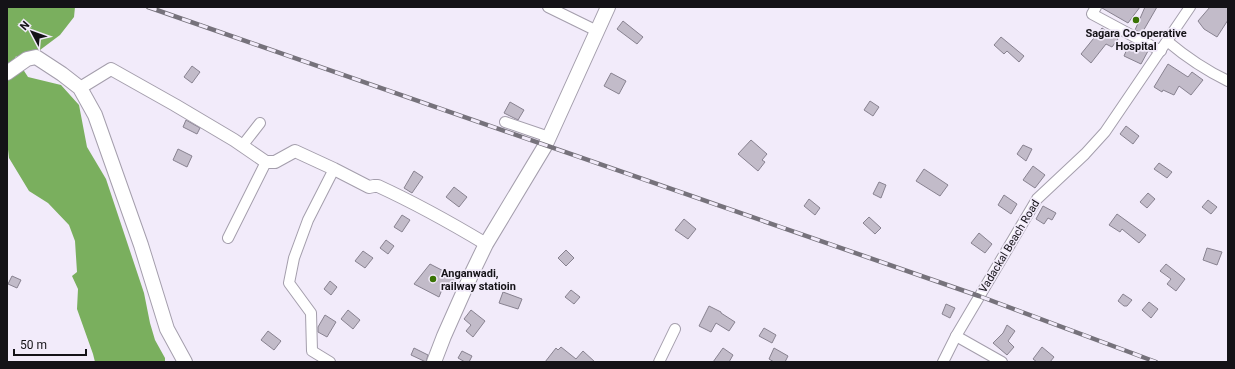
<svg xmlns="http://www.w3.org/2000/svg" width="1235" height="369" viewBox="0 0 1235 369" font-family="Roboto,sans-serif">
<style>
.water{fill:#7aaf5e}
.building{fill:#c2bbc9;stroke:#888290}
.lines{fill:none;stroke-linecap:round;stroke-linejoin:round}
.minor-casing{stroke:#a49eac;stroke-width:12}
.tertiary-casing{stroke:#a49eac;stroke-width:14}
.secondary-casing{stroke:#a49eac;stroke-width:16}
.minor{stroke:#fff;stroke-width:10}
.tertiary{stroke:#fff;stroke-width:12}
.secondary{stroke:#fff;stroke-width:14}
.rail-casing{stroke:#76727b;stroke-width:4.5}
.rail{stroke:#f2ebfa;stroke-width:3;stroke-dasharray:9;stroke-linecap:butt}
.poi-dot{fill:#397304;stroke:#f2ebfa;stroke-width:1.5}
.labels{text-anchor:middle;stroke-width:3.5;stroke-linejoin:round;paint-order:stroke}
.poi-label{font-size:11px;font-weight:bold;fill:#141217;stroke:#f2ebfa}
.street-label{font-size:11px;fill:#141217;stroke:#f2ebfa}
</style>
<rect width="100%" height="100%" fill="#f2ebfa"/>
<path class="water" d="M7 7H75L74 17 60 35 40 50 15 57 28 77 61 85 79 105 87 147 106 179 144 293 150 323 155 340 165 358V362H95L93 354 77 309 78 289 72 276 77 272 75 241 69 225 48 203 29 191 9 158 7 141Z"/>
<g class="building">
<path d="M1102 7H1140L1128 23 1102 8Z"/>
<path d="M1145 7H1157L1142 33 1135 30Z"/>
<path d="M1210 7H1228V20L1217 37 1204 29 1198 21Z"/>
<path d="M623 21 643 37 637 44 617 29Z"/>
<path d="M1102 28 1118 39 1112 47 1106 44 1091 63 1081 54Z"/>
<path d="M1001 37 1024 56 1019 62 1007 51 1004 54 994 45Z"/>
<path d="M1130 42 1148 51 1141 64 1124 56Z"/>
<path d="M1168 64 1188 77 1192 72 1203 80 1191 95 1179 86 1174 95 1163 90 1162 92 1154 87Z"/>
<path d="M192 66 200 72 192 83 184 77Z"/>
<path d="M611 73 626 81 619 94 604 86Z"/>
<path d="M870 101 879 107 873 116 864 110Z"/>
<path d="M510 102 524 110 518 120 504 113Z"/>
<path d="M186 120 200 128 197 134 183 127Z"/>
<path d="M1126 126 1139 136 1133 144 1120 134Z"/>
<path d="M751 140 767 154 762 160 765 162 758 171 738 154Z"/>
<path d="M1023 145 1032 149 1026 161 1017 154Z"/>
<path d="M178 149 192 156 187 167 173 160Z"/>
<path d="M1159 163 1172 172 1167 178 1154 169Z"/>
<path d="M1033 166 1045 175 1035 188 1023 180Z"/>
<path d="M924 169 948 185 940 196 916 181Z"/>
<path d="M414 171 423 177 412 193 404 188Z"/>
<path d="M879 182 886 185 881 198 873 194Z"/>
<path d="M454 187 467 197 459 207 446 197Z"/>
<path d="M1148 193 1155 199 1147 208 1140 202Z"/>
<path d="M1004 195 1017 204 1011 214 998 205Z"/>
<path d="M809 199 820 208 815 215 804 206Z"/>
<path d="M1208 200 1217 207 1211 214 1202 207Z"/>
<path d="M1043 206 1056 213 1052 220 1048 218 1044 224 1036 219Z"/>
<path d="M1117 214 1146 235 1139 243 1122 229 1120 232 1109 225Z"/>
<path d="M402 215 410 220 402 232 394 227Z"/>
<path d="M869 217 881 228 875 234 863 223Z"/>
<path d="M684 219 696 229 688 239 675 230Z"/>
<path d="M979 233 992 244 985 253 971 243Z"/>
<path d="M386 240 394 246 388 254 380 248Z"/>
<path d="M1207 248 1222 252 1217 265 1203 260Z"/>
<path d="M566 250 574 258 566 266 558 258Z"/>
<path d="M363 251 373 258 365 268 355 261Z"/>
<path d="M430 264 457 278 450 291 443 287 439 297 414 284Z"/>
<path d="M1166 264 1185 279 1176 291 1167 284 1171 279 1160 271Z"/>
<path d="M12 276 21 280 17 288 8 284Z"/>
<path d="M330 281 337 287 331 295 324 289Z"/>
<path d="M571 290 580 297 574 304 565 297Z"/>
<path d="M503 292 522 299 518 309 499 303Z"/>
<path d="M1123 294 1132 300 1127 306H1124L1118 301Z"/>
<path d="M1149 302 1158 309 1151 318 1142 310Z"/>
<path d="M946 304 955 308 950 318 942 314Z"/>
<path d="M709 306 721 312V313L735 322 729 331 716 323 711 332 699 326Z"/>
<path d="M348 310 360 320 353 329 341 319Z"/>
<path d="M471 310 485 321 473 337 466 331 471 325 464 319Z"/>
<path d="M325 315 336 322 327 337 318 332V327Z"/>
<path d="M1007 325 1015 331 1008 341 1014 347 1007 355 993 343 1003 333Z"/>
<path d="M764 328 776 335 772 343 759 336Z"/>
<path d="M268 331 281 341 274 350 261 340Z"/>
<path d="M561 347 576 359 583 351 595 362H545L556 348 558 350Z"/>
<path d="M1042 347 1054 357 1050 362H1037L1033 359Z"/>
<path d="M414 348 428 355 426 362 411 355Z"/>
<path d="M723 348 733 355 729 362H713Z"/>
<path d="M774 348 788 356 785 362H774L769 359Z"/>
<path d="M462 351 472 356 469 362H465L458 358Z"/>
</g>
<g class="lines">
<defs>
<g id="minor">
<path d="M548 7 597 31"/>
<path d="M1096 7 1092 14 1161 51"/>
<path d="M1167 41C1186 57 1205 70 1228 81"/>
<path d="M505 122 549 137"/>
<path d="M242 146 260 123"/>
<path d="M228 238 266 162"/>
<path d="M956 336 1002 362"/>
<path d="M330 362 312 351 311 313 289 283 294 258 308 220 334 169"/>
<path d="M659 362 675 329"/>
<path d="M943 362 956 336 1037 199 1085 154 1105 132 1190 7"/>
</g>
<path id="tertiary" d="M80 88 111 69 175 105 234 140 266 162H275L295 151 334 169 369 187 374 186H378C415 203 451 223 486 244"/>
<g id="secondary">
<path d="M7 73 27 59 36 57 62 74 80 88 95 115 141 245 167 329 185 362"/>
<path d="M434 362 444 336 472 273 486 244 545 146 608 7"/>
</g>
</defs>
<use href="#minor" class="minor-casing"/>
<use href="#tertiary" class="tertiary-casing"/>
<use href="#secondary" class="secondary-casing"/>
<use href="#minor" class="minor"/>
<use href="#tertiary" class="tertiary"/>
<use href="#secondary" class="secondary"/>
<defs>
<path id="rail" d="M148 7 979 296 1156 362"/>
</defs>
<use href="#rail" class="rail-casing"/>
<use href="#rail" class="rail"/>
</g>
<g class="poi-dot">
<circle cx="1136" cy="20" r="4"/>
<circle cx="433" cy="279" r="4"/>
</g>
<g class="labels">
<g class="poi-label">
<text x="1136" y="37">Sagara Co-operative<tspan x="1136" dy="13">Hospital</tspan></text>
<text x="441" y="277" text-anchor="start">Anganwadi,<tspan x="441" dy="13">railway statioin</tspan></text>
</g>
<g class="street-label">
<text transform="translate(1009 246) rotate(-59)" y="4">Vadackal Beach Road</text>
</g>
</g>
<rect width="1235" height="369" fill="none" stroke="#141217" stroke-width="16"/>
<g transform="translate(32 32) rotate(311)" stroke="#f2ebfa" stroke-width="3" paint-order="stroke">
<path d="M0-3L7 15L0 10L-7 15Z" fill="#141217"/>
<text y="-6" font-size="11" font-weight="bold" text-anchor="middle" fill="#141217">N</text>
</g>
<path d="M14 349v6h72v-6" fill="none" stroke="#141217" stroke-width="2"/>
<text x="20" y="349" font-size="12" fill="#141217" stroke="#f2ebfa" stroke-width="3" paint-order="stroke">50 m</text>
</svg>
